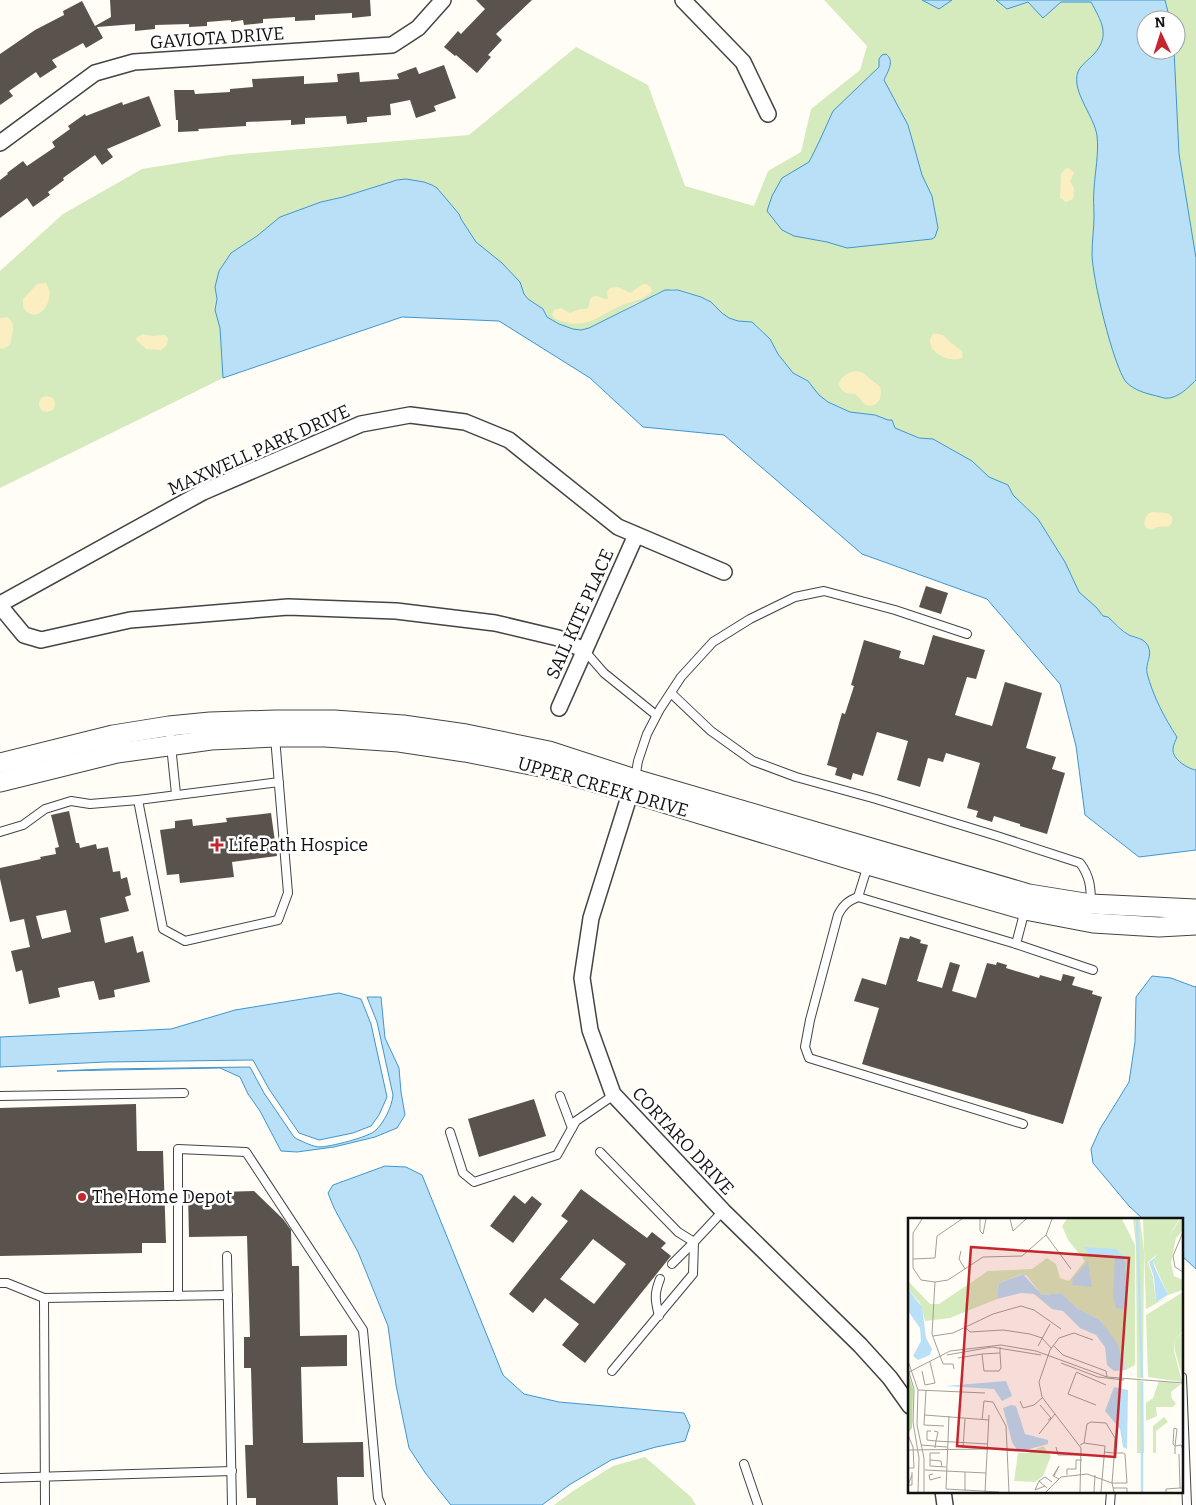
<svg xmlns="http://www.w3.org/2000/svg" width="1196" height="1505" viewBox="0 0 1196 1505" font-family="Bitter,serif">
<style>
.green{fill:#d5ebbd;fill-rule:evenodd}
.sand{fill:#fbeec1}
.water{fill:#b9e0f7;stroke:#3f96cf}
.building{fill:#5a524d;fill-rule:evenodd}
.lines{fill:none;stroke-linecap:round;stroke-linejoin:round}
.service-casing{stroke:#444;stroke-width:10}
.minor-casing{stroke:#444;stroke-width:18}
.tertiary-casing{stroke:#444;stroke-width:21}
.service{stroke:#fff;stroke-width:8}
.minor{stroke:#fff;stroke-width:15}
.tertiary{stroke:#fff;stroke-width:19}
.poi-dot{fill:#c4262e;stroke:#fff;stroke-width:2}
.labels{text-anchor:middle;stroke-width:5;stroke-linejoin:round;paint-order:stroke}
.street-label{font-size:18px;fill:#111;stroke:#fff}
.poi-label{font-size:18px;fill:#111;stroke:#fff;text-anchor:start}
.inset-river{fill:none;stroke:#b9e0f7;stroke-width:2.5}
.inset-road{fill:none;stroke:#a09f9a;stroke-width:1}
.view{fill:#c4262e;fill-opacity:0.15;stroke:#c4262e;stroke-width:2.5}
.inset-edge{fill:none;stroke:#111;stroke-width:2.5}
</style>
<rect width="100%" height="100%" fill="#fffdf5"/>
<g class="green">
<path d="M824 0H1196V770C1187 769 1172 759 1173 749 1173 745 1176 740 1177 736 1165 718 1151 694 1147 671 1146 667 1149 664 1149 660 1149 655 1148 649 1147 644L1139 638 1129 635 1108 617 1103 616 1097 608 1079 592 1065 562 1038 519 1013 495 1008 485 989 477 972 461 933 439H924L900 431 895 428 892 420H888L875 415 850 412 828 402 819 395 808 381 793 373 778 354 770 339 752 322 738 321 729 318 722 313 714 305 706 299 684 291 672 289 655 294 647 300 636 303 599 324 589 328 581 330 573 329 559 324 547 317 543 309 528 299 524 294 520 282 502 263 476 242 461 219 459 214 437 188 432 185 424 182 406 179 397 180 343 197 321 202 280 217 257 236 231 253 219 271 215 287 217 299 215 310 220 328 223 378 0 488V271L63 214 142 169 229 155 469 135 576 47 648 85 685 186 754 206 768 171 801 152 811 109 860 70 867 46ZM1146 20H1176V50H1146Z"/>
<path d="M645 1457 691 1497 696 1505H554L573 1491 613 1466Z"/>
</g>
<g class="sand">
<path d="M1069 168 1074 173 1070 182C1075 188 1075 192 1073 199L1066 202 1060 198 1061 174 1065 169Z"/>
<path d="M42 283H46C58 300 36 328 23 307V299L36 285Z"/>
<path d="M643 284C648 284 651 286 652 291 646 300 630 301 620 306 602 314 587 329 565 322 559 320 556 320 552 315L554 310 561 308 570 313 580 309H586L589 306 590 299C597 292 600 299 608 299L607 292 610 288 618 287 630 293Z"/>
<path d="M6 317C17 321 12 335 10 345L3 349 0 348V318Z"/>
<path d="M934 333 943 335 950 342 962 351 963 357C953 366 918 349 934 333Z"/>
<path d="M143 334 152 336 165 335 168 338 167 345 161 350 146 349 136 340 137 337Z"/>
<path d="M856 371C864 372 865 374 870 379 879 386 883 386 880 399 877 404 873 407 866 405 862 403 859 396 855 394 850 393 847 395 843 391 832 381 847 372 856 371Z"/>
<circle cx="47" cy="404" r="8"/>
<path d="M1154 512C1161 513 1170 511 1173 519 1169 531 1166 525 1158 527 1156 527 1154 529 1152 530L1146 528C1143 523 1145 517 1149 513Z"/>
</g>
<g class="water">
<path d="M922 0H952L939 9Z"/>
<path d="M996 0H1165L1170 20H1146V50H1174L1179 154 1196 258V380C1188 388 1176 400 1164 398 1159 397 1154 395 1149 394 1141 392 1132 388 1126 382 1113 365 1092 277 1092 254 1092 241 1094 228 1094 216 1094 207 1093 198 1094 189 1095 172 1099 153 1097 136 1095 116 1067 87 1080 68 1084 63 1089 59 1094 54 1111 35 1101 21 1091 2H1061L1043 18 1028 2 1007 9Z"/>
<path d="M886 54C895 61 888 71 884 80L908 125 922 175 932 196 938 228 935 237 932 239 847 248 827 242 794 236 782 230 767 211 772 196 782 178 809 162 819 142 833 111 879 67V59L882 55Z"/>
<path d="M406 179 424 182 432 185 437 188 459 214 461 219 476 242 502 263 520 282 524 294 528 299 543 309 547 317 559 324 573 329 581 330 589 328 665 290H678L701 297 711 302 722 313 729 318 738 321 752 322 770 339 778 354 793 373 808 381 819 395 828 402 850 412 875 415 888 420H892L895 428 919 438 933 439 972 461 989 477 1008 485 1013 495 1038 519 1065 562 1079 592 1097 608 1103 616 1108 617C1114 622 1121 631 1129 635 1136 638 1144 638 1148 646 1153 655 1145 664 1147 673 1153 696 1164 717 1177 737 1176 740 1173 745 1173 749 1172 759 1188 769 1196 770V850L1139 857 1085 815 1076 746 1060 684 987 599 862 554 724 435 643 427 590 378 499 321 402 317 223 378 220 328 215 310 217 299 215 287 219 271 231 253 257 236 280 217 321 202 343 197 397 180Z"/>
<path d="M1152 976 1171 978 1195 987 1196 986V1269L1182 1256V1219H1143L1129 1206 1093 1163 1091 1149 1100 1129 1129 1082 1135 1042 1136 997Z"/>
<path d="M339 993 361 999 371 1024 387 1097 379 1115 371 1126 353 1133 319 1140 299 1133 269 1089 253 1060 106 1062 0 1067V1037L171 1029 235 1010Z"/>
<path d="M367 997H381L385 1038 399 1068 401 1092 405 1115 397 1128 375 1137 334 1147 297 1152 281 1151 260 1111 248 1094 240 1077 220 1068 57 1071 106 1069 250 1067 264 1093 294 1137 297 1139C304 1142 313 1147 320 1147 329 1147 370 1137 376 1130 384 1122 392 1107 393 1095L377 1022Z"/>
<path d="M385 1166 406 1167 422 1175 503 1375 524 1394 559 1402 684 1413 690 1426 685 1441 656 1447 611 1460 569 1485 542 1505H451L426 1474 409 1448 396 1385 388 1326 358 1252 334 1208 328 1193 333 1185Z"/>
</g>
<g class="building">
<path d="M110 0H370L371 16 352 18V13L315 15V20L295 21V17L263 19V23L244 25 243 20 231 22V20L207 22V26L189 27V24L155 25V29L135 31V24L97 27 103 38 86 48 83 43 52 60 57 67 40 78 36 72 9 91 13 96 0 105V54L35 30 64 15 63 11 82 1 95 26 111 17Z"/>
<path d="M476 0H532L496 34 502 40 488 55 491 57 477 73 456 55 455 56 444 47 458 31 461 34 485 9Z"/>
<path d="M444 65 456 98 434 106 436 111 416 118 410 100 390 104 391 115 367 117V122L347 124 346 116 305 118V124L291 125V120L246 122V126L198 129 199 131 178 132V120H176L174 90H194L195 94 230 92V89L253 87 252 79 304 76V84L338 82 337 74 359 72 360 82 399 79 397 74 416 67 419 74Z"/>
<path d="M149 96 161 126 107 149 113 157 102 165 95 155 63 178 64 180 48 192 50 195 33 207 27 198 0 218V180L8 174 7 173 23 161 27 166 55 147 52 142 70 129 68 126 85 114 86 116 122 102 123 105Z"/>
<path d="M926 586 948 593 941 614 919 607Z"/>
<path d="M933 635 985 650 976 679 967 677 955 715 992 726 1005 682 1042 693 1026 748 1056 757 1052 769 1065 773 1047 834 1020 826V824L994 816 992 822 976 817 978 811 967 808 980 763 946 753 943 762 928 758 920 787 897 780 908 741 877 732 863 776 853 773 851 780 835 775 837 768 827 765 842 713 845 714 854 686 851 685 864 640 901 651 899 658 924 665Z"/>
<path d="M69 811 76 843H79L80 848 96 844 97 849 108 847 113 872 120 871 121 879 127 877 131 895 125 897 129 911 100 918 105 943 133 936 137 953 143 951 150 982 114 990 115 997 99 1000 94 981 86 982 58 988 60 997 29 1004 22 970 16 972 11 951 30 947 24 919 10 922 0 879V868L41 859 40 857 56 854 55 848 59 847 51 815ZM66 910 71 932 42 939 36 916Z"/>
<path d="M271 813 277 856 232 862 234 877 180 883 179 874 167 875 160 830 175 828V821L192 819 193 826 227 822 226 818Z"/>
<path d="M910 936 921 940 920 943 928 945 917 981 942 988 950 962 960 965 952 991 976 998 987 963 996 965 997 962 1007 965 1006 968 1039 978 1040 975 1061 981 1063 974 1075 977 1072 985 1093 991 1092 994 1102 997 1063 1124 862 1064 879 1008 854 1001 862 978 886 985 900 937 909 939Z"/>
<path d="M534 1099 546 1136 479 1157 468 1119Z"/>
<path d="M136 1104 137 1151H163L166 1243H142V1253L0 1256V1108Z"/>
<path d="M581 1189 647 1238 652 1232 666 1243 661 1248 671 1256 585 1363 562 1345 579 1324 545 1298 533 1313 509 1294 568 1221 561 1216ZM593 1239 626 1264 594 1304 560 1279Z"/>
<path d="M254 1191 283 1219 291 1230 292 1266H299L300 1336 347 1335V1366L301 1367 303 1443 363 1442 364 1477H337L338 1505H256V1498H247L245 1445H253L251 1368H244V1337H250L247 1236 189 1237 188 1193Z"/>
<path d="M514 1195 525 1204 532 1196 542 1204 513 1243 490 1226Z"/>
</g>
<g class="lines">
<defs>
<g id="service">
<path d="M584 650 604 673 656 715"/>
<path d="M671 693 711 731 753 761 796 777 876 799 997 836 1080 863C1090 876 1091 888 1091 904"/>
<path d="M169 726 176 794"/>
<path d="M275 737 288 893 278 920 185 941 163 929 138 800 279 782"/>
<path d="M635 779 638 761 647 734 660 709 681 677 713 642 750 619 795 597 824 591 895 610 967 634"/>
<path d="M0 832 23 825 45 809 71 801 90 804 138 800"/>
<path d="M868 865 858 897 1016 944 1093 970"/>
<path d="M858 897C848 901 843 905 838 915L810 1020 805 1047 809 1058 1023 1124"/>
<path d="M1016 944 1025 910"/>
<path d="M0 1096 184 1093"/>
<path d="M560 1096 572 1128"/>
<path d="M450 1132 463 1173 474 1182 557 1155 576 1121 614 1095"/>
<path d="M600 1152 678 1232 694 1242 672 1264"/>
<path d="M227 1256 232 1505"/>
<path d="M0 1283H7L44 1298 228 1295"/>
<path d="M178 1296V1149L246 1152 363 1330 378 1498 381 1505"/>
<path d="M44 1298 45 1505"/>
<path d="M659 1316C655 1300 654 1294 660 1279"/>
<path d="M612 1371 693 1274 694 1242 723 1211"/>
<path d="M1182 1377 1187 1505"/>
<path d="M744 1464 758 1505"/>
<path d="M0 1478 232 1471"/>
<path d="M1110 1505 1111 1491"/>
</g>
<g id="minor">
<path d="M683 0 743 62 768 114"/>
<path d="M0 143 95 73 134 62 392 45 418 28 443 0"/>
<path d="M0 604 203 492 361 424 410 415 465 422 509 440 618 527 724 572"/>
<path d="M0 606 24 635 41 640 130 620 288 607 396 611 495 623 558 638 584 650"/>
<path d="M559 708 636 535"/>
<path d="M633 784 591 918 582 978 590 1030 613 1094 723 1211 860 1345 890 1378 910 1406"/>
<path d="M943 1491 945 1505"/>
</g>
<g id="tertiary">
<path d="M0 763 113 735 169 726 210 722 275 720H334L403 725 466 734 549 751 635 779 1029 894 1091 904 1196 909"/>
<path d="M0 782 117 753 211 740 275 737H325L399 742 465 752 541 767 631 793 868 865 1025 910 1093 923 1159 927 1196 925"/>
</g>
</defs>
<use href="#service" class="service-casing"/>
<use href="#minor" class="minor-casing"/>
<use href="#tertiary" class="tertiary-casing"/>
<use href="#service" class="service"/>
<use href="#minor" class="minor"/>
<use href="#tertiary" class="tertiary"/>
</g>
<g class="poi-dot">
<path d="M214.5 837.5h5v5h5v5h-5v5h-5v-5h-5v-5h5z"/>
<circle cx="82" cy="1197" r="5"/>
</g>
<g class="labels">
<g class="street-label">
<text transform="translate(217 38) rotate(-4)" y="6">GAVIOTA DRIVE</text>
<text transform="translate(259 450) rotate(-24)" y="6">MAXWELL PARK DRIVE</text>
<text transform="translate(580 614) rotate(-66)" y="6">SAIL KITE PLACE</text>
<text transform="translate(603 787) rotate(16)" y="6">UPPER CREEK DRIVE</text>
<text transform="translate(683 1141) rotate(47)" y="6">CORTARO DRIVE</text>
</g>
<g class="poi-label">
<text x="228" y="851">LifePath Hospice</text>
<text x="92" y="1203">The Home Depot</text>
</g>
</g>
<g transform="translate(908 1218)">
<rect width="275" height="275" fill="#fffdf5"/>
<path d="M159 1H214L227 27V147L218 152 206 123 192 102 169 90 153 75 134 77 119 58 114 56 91 65 89 81 42 100 17 103 12 85 0 71V63L22 86H31L80 53 124 51 139 40 148 46 152 60 161 63 177 43 160 22 154 8ZM225 1H232L236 33 235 160H229L228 28ZM235 1H271L251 35 240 44 245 59 248 84 260 79 238 91ZM272 1H275V12L268 20 263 45 266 58 275 62V72L260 77 245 43ZM275 74V113L267 122 266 133 274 164 240 159 238 97ZM275 114V161L267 133V122ZM229 162 235 163 236 235H229ZM251 163 273 166 263 174 264 181 268 185 265 189H248L249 198 238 203V185L245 180ZM256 199 260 204 248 213V235H245V208ZM135 228 143 238 135 258 127 264 106 263 110 235H120Z" fill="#d5ebbd"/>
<path d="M0 154 5 171 4 210 1 214Z" fill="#b9dc9c"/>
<path d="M176 29 208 31 217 39 219 85 216 92 208 90 205 76 207 39 181 37ZM251 37 245 43 246 48 260 77 248 84 246 59 241 44ZM180 44 184 69 164 67 165 60ZM115 56 134 77 153 75 169 90 192 102 209 125 218 152 206 153 199 147 197 129 188 117 172 110 155 93 144 91 126 76 113 75 89 81 91 65ZM0 71 14 89 18 120 24 131 22 137 10 142 5 138 13 123 12 110 0 93ZM98 163 104 178 94 183 86 171 37 168ZM206 169 220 172 219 231 215 229 212 211 197 193ZM103 187 108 188 117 216 140 222V226L110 234 104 224 95 190Z" fill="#b9e0f7"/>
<path class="inset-river" d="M229 1 234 160M234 274V164"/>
<path class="inset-road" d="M14 1 5 15V50L13 62 27 64 40 62 75 39 114 38 138 17 144 1M72 1V13L75 16 78 1M102 1 105 13 118 1M275 14 265 38 267 49 275 54M138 17 163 51M53 33 51 41 57 51M5 41 27 40 29 18 54 1M27 64 24 116 35 146H45L46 151M57 109 62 114 95 112 122 116 134 120 143 130M25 118 45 115 85 96 113 88 126 92 153 111M145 127 155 137 198 153 199 159M130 128 142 106M92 129V135L93 150 91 153H76L74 136 92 135M39 137 84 129 133 137M50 140 74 136M0 143 10 172 9 207 16 240V274M153 145 190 159 216 162M0 151 6 171 5 204 11 240 10 274M14 153 17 167 27 165 22 144M1 154 42 133 93 127 128 133 199 159 275 165M168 154 198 167M168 155 160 176 188 187M10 172 77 175M18 172 16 207 36 208M112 183 115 190 126 187 134 180M132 187 143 200 140 202M17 197 81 202M41 198 38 271 91 274M74 202 76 183 85 184 98 208 101 274M23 213H19V222L28 223 30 214 26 213M131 216 147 196M0 217 5 229 6 250H0M176 225 197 228 193 274M13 227 39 229M172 227 176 225 179 206 183 204 198 205 207 220 206 234V240L204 265H219L217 236 215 235H206L196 234M148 229 150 237H174M27 230 28 223 80 226M55 230 57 201M0 232 80 231M32 235H22V248L38 249M267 236V228L269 211 266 210 265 226 267 228 273 227 275 231M271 236 272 270H275M22 242 33 243 34 249M17 252 78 255M25 256 21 257 22 262 33 259M4 257 0 267H4V254M159 257V251H168V242H174M146 258 151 248 145 258H146L147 259 151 261M131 263 127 272 137 268M139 270 131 263 137 259 144 264M205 270H219V274M57 273V254M77 274 81 197M138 274 153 259 179 256 204 265 206 274M172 274 173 230 134 179 131 164 142 132 151 120 166 115 185 122M186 274 187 257M258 274V271L272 270"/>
<path class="view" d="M63 29 221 40 207 239 49 228Z"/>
<rect width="275" height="275" class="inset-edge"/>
</g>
<g transform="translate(1161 35) rotate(356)"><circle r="24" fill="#ffffff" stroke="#a0a0a0"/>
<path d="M0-4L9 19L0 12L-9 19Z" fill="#c4262e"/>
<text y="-8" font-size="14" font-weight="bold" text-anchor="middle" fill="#111111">N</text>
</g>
</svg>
